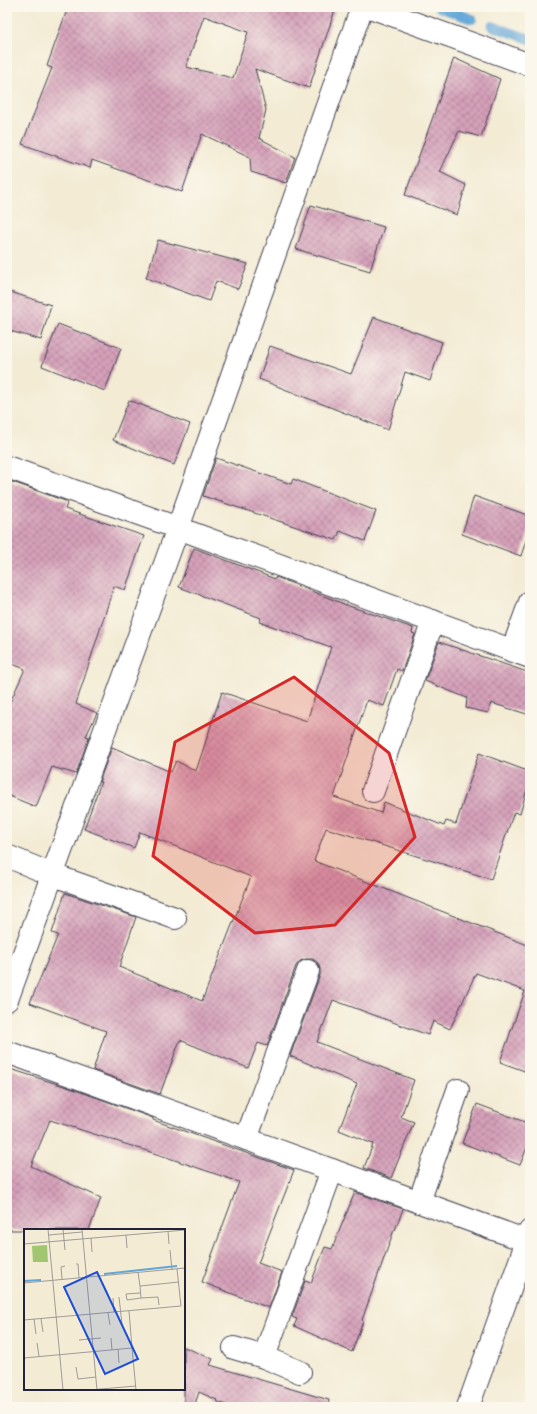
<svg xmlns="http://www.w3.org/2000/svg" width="537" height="1414" viewBox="0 0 537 1414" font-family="'IM FELL DW Pica',serif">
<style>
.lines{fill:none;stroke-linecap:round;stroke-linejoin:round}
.stream{stroke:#62a6d7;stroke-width:10}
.building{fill:url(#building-cross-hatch);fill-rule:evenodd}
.minor-casing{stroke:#414052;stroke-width:24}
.tertiary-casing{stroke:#414052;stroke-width:24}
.minor{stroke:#fff;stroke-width:22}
.tertiary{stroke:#fff;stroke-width:22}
.marked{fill:#d62828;fill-opacity:0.2;stroke:#d62828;stroke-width:3;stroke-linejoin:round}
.inset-river{fill:none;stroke:#62a6d7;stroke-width:2}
.inset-road{fill:none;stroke:#9f9b97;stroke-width:1}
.view{fill:#1d4ed8;fill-opacity:0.15;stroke:#1d4ed8;stroke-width:2}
.inset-edge{fill:none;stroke:#22223b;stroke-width:2}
</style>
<defs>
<pattern id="building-cross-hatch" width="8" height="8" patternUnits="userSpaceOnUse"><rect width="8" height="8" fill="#d6a1ba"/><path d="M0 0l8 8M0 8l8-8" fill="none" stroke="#ad8398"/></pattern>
</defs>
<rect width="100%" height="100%" fill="#fbf7ec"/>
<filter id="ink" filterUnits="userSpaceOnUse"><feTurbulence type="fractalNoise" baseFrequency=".025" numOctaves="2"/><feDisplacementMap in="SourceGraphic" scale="8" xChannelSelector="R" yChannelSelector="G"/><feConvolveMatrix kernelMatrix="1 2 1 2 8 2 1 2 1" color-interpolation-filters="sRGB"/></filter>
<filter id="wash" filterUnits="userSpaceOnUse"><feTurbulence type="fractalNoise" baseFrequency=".012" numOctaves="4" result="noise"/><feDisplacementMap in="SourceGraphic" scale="16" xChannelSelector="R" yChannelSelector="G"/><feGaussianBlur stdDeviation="0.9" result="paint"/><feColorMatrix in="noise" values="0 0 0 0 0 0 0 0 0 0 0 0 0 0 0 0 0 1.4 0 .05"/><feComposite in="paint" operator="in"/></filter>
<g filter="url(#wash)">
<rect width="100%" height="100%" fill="#f3ebd4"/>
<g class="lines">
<g class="stream">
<path d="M439 7 472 19"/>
<path d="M492 26 530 39"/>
</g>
</g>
<g id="blocks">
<g class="building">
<path d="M68 7H336L309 88 255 69 266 110 259 138 295 157 286 183 251 172 250 157 202 134 182 192 92 160 90 168 22 144 52 68 47 66ZM204 16 248 32 233 78 186 67Z"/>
<path d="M454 58 500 79 481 137 459 131 440 172 466 185 457 215 405 195Z"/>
<path d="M311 205 384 227 370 271 296 249Z"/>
<path d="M158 240 248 264 238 289 216 281 209 301 146 278Z"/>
<path d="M7 291 51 305 41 340 7 330Z"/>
<path d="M374 317 442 342 430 381 405 372 388 430 259 379 270 346 351 374Z"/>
<path d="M58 324 121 348 105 391 42 366Z"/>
<path d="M129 400 190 424 174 465 113 440Z"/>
<path d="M216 458 291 484 293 479 376 511 365 541 340 531 336 540 203 496Z"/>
<path d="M7 480 68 502 65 509 144 536 125 590 114 586 76 704 97 713 86 736 89 737 76 774 52 767 36 807 7 795V709L25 669 7 662Z"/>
<path d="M474 496 530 516V528L521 556 462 534Z"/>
<path d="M194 548 275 579 276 577 349 606 413 628 412 633 415 634 402 671 397 669 384 706 367 700 334 797 381 813 384 802 444 826 446 821 456 824 479 753 530 772V779L520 814 514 812 491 879 326 828 314 861 530 946V1073L500 1062 525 991 476 973 450 1029 433 1021 428 1035 333 1000 317 1042 414 1080 401 1117 414 1122 391 1178 364 1168 373 1144 339 1130 357 1084 290 1056 320 975V969L318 963 313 959H306L300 961 296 966 267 1046 258 1043 248 1068 180 1040 160 1094 93 1070 106 1031 30 1003 58 935 52 933 65 893 136 917 119 967 202 1001 251 877 140 832 134 848 84 829 101 782H99L112 747 171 772 176 761 196 771 222 692 307 721 331 647 260 622 261 618 179 587Z"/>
<path d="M439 642 530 673V715L491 703 488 713 466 708 467 698 425 681Z"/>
<path d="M7 1068 70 1088 153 1118V1120L294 1170 258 1263 282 1272 269 1308 202 1282 239 1182 166 1157 50 1120 31 1166 101 1198 89 1230H7Z"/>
<path d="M477 1104 530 1124V1140L520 1165 462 1143Z"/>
<path d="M355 1192 403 1209 395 1230H394L362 1320 363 1321 352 1352 294 1326 297 1319 292 1317 305 1281 311 1283 325 1247 332 1249Z"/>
<path d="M184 1347 213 1359 210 1365 329 1400 328 1407H231L216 1401 217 1400 199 1392 194 1407H184Z"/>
</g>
</g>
</g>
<g filter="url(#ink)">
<use href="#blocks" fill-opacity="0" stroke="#414052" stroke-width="1"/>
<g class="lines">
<defs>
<g id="minor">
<path d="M7 467 178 528 530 657"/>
<path d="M512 651 530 602"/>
<path d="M373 791 433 621"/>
<path d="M7 856 53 875 175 918"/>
<path d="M7 1000 178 528 362 7"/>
<path d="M7 1052 527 1241 530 1231"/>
<path d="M246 1139 308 971"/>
<path d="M419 1202 458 1090"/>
<path d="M234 1348 264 1357 300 1372"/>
<path d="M264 1357 332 1170"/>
<path d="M468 1407 527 1241"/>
</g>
<path id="tertiary" d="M370 7 530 65"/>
</defs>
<use href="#minor" class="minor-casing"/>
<use href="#tertiary" class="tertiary-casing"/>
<use href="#minor" class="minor"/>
<use href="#tertiary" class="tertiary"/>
</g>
</g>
<path class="marked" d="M294 677 389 753 415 837 335 925 255 933 153 856 175 742Z"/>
<g transform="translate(24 1229)">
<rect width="161" height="161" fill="#f3ebd4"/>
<path d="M23 16 24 33H9L8 17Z" fill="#a0c670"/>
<path class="inset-river" d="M80 45 153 37M0 52 17 51"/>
<path class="inset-road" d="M24 0 39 161M39 0 41 21M58 0 73 161M144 2 145 15M25 6 58 3M102 6 103 19M67 9 68 23M0 15 161 1M146 21 148 41M52 35H54L55 49M114 43 116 57 155 53M38 50 37 38 41 37M0 54 161 39M116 57 117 69 134 68 135 76M116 64 102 65 103 71 117 69M95 68 98 95M89 69 90 83M84 84 86 96M10 90 12 105M17 90 19 103M0 91 157 77 153 40M87 109 88 121M55 111 77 109M13 114 15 127M108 119 112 161M94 120 95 134M0 129 108 119 105 82M52 138 54 150 72 148M65 161 112 157"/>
<path class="view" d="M73 43 114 130 81 145 40 58Z"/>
<rect width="161" height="161" class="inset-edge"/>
</g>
<rect width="537" height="1414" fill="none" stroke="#fbf7ec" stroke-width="24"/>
</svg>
